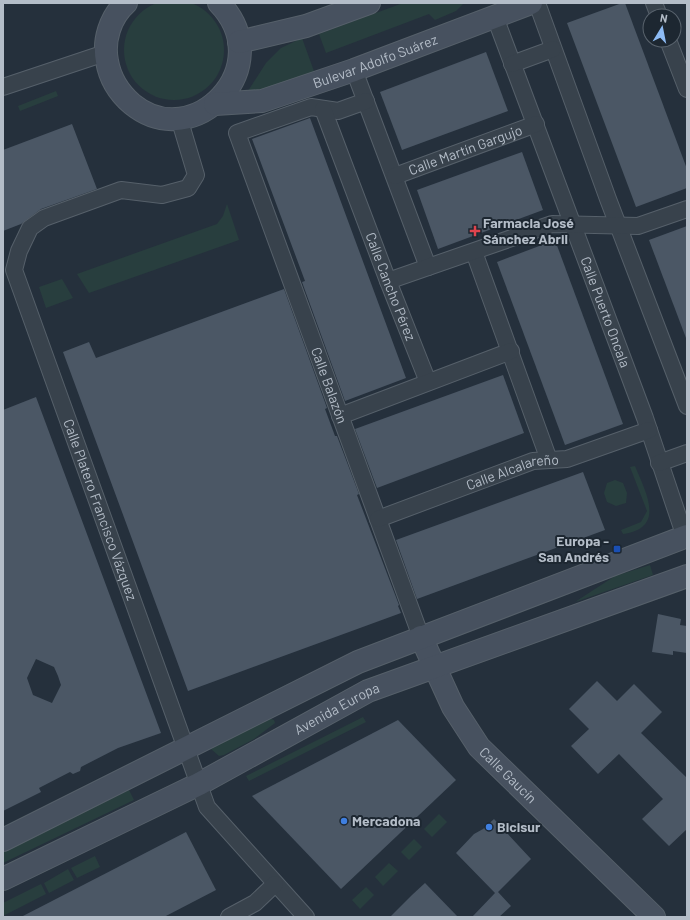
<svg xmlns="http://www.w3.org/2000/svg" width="690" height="920" viewBox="0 0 690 920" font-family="Barlow,sans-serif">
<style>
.green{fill:#283e3e}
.building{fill:#4b5765;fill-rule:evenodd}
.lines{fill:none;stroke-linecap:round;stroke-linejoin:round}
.street-casing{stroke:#56606a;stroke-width:18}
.secondary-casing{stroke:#56606a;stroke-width:24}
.street{stroke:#38424c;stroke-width:16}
.secondary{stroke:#47515f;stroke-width:22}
.health-dot{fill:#e0444e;stroke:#1d2731;stroke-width:1.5}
.transit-dot{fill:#1a4fb4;stroke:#1d2731;stroke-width:1.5}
.shop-dot{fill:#3f7fe0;stroke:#1d2731;stroke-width:1.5}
.labels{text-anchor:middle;stroke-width:4;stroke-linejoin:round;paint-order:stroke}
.street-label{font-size:14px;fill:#b4bdc8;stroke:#1d2731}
.poi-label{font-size:14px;font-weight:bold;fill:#b4bdc8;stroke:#1d2731;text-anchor:start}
</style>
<rect width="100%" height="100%" fill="#25303c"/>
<g class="green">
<circle cx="174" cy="50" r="50"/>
<path d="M403 3H464L456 11 435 20 429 14 326 53 319 34Z"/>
<path d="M302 38 315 74 253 96 248 91 266 63 281 48Z"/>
<path d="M56 91 58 96 20 111 18 106Z"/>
<path d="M227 204 239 240 89 293 77 274 217 224 223 216Z"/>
<path d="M62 279 73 298 46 308 39 287Z"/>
<path d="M635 466C645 491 667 528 623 534L621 530 641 522 647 511 630 467Z"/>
<path d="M615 480 623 483 627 493 626 503 616 506 607 502 604 493 607 483Z"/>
<path d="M650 565 653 575 575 602 615 576Z"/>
<path d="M363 717 366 722 249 781 246 776Z"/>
<path d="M269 718 274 720 275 723 254 739 224 755 219 756 211 749Z"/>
<path d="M129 790 134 800 3 863V851Z"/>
<path d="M439 814 447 822 432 837 424 829Z"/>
<path d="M414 839 422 847 409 860 401 852Z"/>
<path d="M95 856 100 867 77 878 71 868Z"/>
<path d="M389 863 398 871 383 886 375 877Z"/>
<path d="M68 869 74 880 49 893 44 883Z"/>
<path d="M41 884 46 894 3 916V903Z"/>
<path d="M366 887 374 895 360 909 352 900Z"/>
</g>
<g class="building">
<path d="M622 3H625L687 169V188L636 207 567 23Z"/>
<path d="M486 52 508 111 402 150 380 92Z"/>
<path d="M310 118 406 378 345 401 302 282 305 281 252 139Z"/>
<path d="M72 124 97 189 41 209 21 224 3 231V150Z"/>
<path d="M522 152 543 210 438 249 417 190Z"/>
<path d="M687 226V338H686L649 240Z"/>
<path d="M555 240 623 424 565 445 497 262Z"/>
<path d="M284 289 327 408 325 409 335 436H337L359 494 357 495 399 605 398 606 401 613 188 691 63 352 89 342 96 358Z"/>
<path d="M503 375 524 433 377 488 355 429Z"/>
<path d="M36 397 161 733 118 748 81 767 80 771 73 774 70 772 39 788 41 792 3 811V410ZM36 659 54 667 58 676 61 685 52 703 33 695 27 678Z"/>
<path d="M583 472 605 530 417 599 396 540Z"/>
<path d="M658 614 681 619 680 625 687 626V653L673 651V655L652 652Z"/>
<path d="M597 681 617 701 634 684 662 712 641 733 687 778V829L669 846 642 819 663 799 619 754 598 774 571 746 589 729 569 709Z"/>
<path d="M398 720 456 780 341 889 252 796Z"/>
<path d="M494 819 531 859 498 892 511 906 499 917H472L495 893 456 853 474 834 483 829Z"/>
<path d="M186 832 216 890 164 917H21Z"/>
<path d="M425 883 458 917H390L412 895Z"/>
</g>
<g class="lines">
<defs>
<g id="street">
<path d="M537 3 608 199 687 406"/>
<path d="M654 3 659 16"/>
<path id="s1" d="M495 17 645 418 685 537 687 539"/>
<path d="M668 40 687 89"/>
<path d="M512 64 553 49"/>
<path d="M354 70 428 267"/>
<path d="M3 87 105 53"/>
<path id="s2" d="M366 101 338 111 311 107 237 133 421 637"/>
<path id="s3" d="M323 109 388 281 428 382"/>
<path id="s4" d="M179 118 196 175 188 188 162 195 121 190 44 218 30 228 19 251 14 270 207 807 306 917"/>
<path id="s5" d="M395 176 536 124"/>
<path d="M474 252 549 460"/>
<path d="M388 281 552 224 638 226 687 209"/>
<path d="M340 416 511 351"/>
<path d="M659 463 687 453"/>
<path id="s6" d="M378 519 533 461 567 459 649 430"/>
<path d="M229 917 255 903 275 884"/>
</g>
<g id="secondary">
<path d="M126 3C110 17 103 41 107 61 110 79 118 92 132 104 194 155 280 66 219 3"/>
<path d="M239 42 306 26 369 3"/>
<path id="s7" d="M215 104 262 101 354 70 531 3"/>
<path id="s8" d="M421 637 453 707 479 747 654 917"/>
<path d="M3 840 358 662 687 536"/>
<path id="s9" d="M3 879 199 784 368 691 687 576"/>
</g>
</defs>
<use href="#street" class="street-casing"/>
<use href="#secondary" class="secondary-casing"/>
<use href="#street" class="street"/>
<use href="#secondary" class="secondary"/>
</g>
<path class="health-dot" d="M473 225h4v4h4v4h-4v4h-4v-4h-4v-4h4z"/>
<rect class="transit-dot" x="613" y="545" width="8" height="8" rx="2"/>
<g class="shop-dot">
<circle cx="344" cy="821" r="4"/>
<circle cx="489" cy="827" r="4"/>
</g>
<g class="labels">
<g class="street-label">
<text dy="5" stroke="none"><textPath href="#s7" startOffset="167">Bulevar Adolfo Suárez</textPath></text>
<text dy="5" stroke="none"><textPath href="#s5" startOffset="75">Calle Martín Gargujo</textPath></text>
<text dy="5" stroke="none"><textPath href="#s3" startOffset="190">Calle Cancho Pérez</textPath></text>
<text dy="5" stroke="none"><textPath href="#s1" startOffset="315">Calle Puerto Oncala</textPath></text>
<text dy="5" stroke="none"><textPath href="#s2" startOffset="404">Calle Balazón</textPath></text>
<text dy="5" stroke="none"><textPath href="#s6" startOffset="143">Calle Alcalareño</textPath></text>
<text dy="5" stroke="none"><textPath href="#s4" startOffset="542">Calle Platero Francisco Vázquez</textPath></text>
<text dy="5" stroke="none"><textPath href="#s9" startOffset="375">Avenida Europa</textPath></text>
<text dy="5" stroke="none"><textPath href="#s8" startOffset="165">Calle Gaucín</textPath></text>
</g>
<g class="poi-label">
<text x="483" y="228">Farmacia José<tspan x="483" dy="16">Sánchez Abril</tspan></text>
<text x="609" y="546" text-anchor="end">Europa -<tspan x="609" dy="16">San Andrés</tspan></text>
<text x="352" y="826">Mercadona</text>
<text x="497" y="832">Bicisur</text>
</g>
</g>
<rect width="690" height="920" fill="none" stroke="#b4bdc8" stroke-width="8"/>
<g transform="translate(662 28) rotate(10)"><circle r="19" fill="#1d2731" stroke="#59636d"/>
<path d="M0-3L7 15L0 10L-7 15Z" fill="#8dbbf4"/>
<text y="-6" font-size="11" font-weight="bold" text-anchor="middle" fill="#b4bdc8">N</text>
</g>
</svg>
